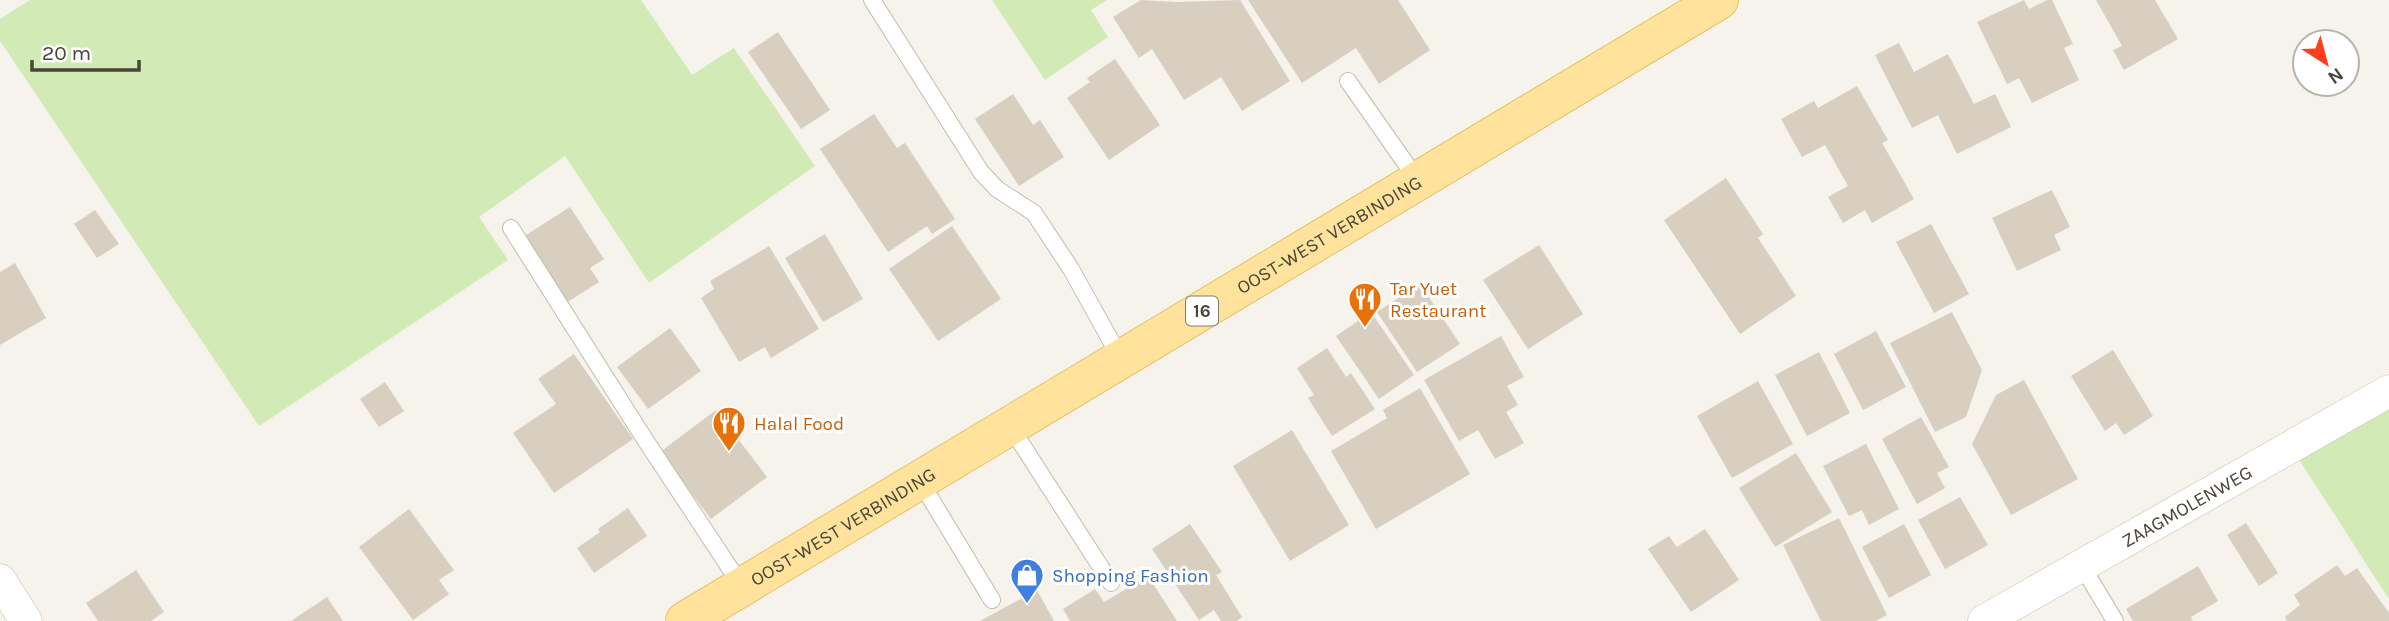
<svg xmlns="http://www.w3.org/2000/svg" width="2389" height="621" viewBox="0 0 2389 621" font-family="Karla,sans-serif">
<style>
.green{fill:#d2eab5}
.building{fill:#d8cfc1}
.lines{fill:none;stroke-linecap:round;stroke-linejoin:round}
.service-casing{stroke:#c2bbae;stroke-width:18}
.minor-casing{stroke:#c2bbae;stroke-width:33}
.primary-casing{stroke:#e6c16a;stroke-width:40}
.service{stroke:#fff;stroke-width:16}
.minor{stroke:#fff;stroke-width:32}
.primary{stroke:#ffe39c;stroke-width:38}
.labels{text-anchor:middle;stroke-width:6;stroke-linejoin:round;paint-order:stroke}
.shield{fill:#fff;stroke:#817c74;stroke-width:2}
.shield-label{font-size:18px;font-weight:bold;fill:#4b4439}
.street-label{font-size:19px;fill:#4b4439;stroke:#fff}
.food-label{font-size:19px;fill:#c56008;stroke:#fff;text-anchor:start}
.shop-label{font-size:19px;fill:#366cbe;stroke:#fff;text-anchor:start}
</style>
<rect width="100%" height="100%" fill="#f6f3ec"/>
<g class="green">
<path d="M30 0H641L692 75 734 48 815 166 649 283 565 156 479 217 508 260 259 426 0 41V19Z"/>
<path d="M992 0H1107L1091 10 1108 37 1045 80Z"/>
<path d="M2389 400V599L2296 455Z"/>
</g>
<g class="building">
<path d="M1141 0 1176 2 1240 0 1290 81 1242 111 1221 77 1184 100 1152 49 1139 58 1113 17Z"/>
<path d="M1248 0H1398L1430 50 1379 84 1356 48 1302 83Z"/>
<path d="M2024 0 2029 9 2047 0H2052L2073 44 2064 48 2079 80 2032 103 2019 78 2007 84 1977 22Z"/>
<path d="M2096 0H2155L2178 39 2124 70 2113 50 2122 46Z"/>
<path d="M778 32 830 110 801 129 748 52Z"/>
<path d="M1899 43 1914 72 1948 54 1974 104 1995 94 2011 127 1957 154 1938 115 1912 128 1875 55Z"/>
<path d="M1115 59 1160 125 1109 160 1067 98 1090 82 1087 78Z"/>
<path d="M1857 86 1888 140 1882 143 1914 199 1872 223 1865 210 1843 223 1828 197 1848 186 1825 145 1802 157 1781 119 1814 101 1818 108Z"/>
<path d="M1013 94 1033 125 1040 120 1064 157 1019 186 975 119Z"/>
<path d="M874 114 897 148 905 143 955 219 932 234 927 226 888 252 820 149Z"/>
<path d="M1726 178 1763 234 1758 238 1796 296 1740 334 1664 220Z"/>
<path d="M2052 190 2070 227 2054 235 2061 250 2017 271 1992 218Z"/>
<path d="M570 207 604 259 590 268 599 282 566 303 523 237Z"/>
<path d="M95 210 119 244 97 258 74 224Z"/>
<path d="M1931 224 1969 294 1934 313 1896 242Z"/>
<path d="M952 226 1001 299 938 341 889 269Z"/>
<path d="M825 234 863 299 823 322 785 258Z"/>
<path d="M1539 245 1583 314 1528 349 1483 280Z"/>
<path d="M769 246 819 329 771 358 765 347 739 362 701 298 714 289 710 281Z"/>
<path d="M15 263 46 318 0 345V272Z"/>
<path d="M1420 284 1460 344 1417 372 1377 312Z"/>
<path d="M1371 312 1414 375 1379 399 1336 336Z"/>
<path d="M1952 312 1982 370 1966 417 1935 432 1890 343Z"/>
<path d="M670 328 701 371 648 409 617 367Z"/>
<path d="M1876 331 1906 387 1863 410 1834 354Z"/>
<path d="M1501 336 1524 377 1507 386 1518 405 1506 412 1524 443 1495 459 1478 430 1459 441 1424 380Z"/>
<path d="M1327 348 1346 377 1351 373 1375 409 1332 436 1308 398 1314 395 1297 368Z"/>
<path d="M2113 350 2153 416 2124 435 2116 423 2105 431 2071 376Z"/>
<path d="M1819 352 1850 413 1807 436 1775 375Z"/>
<path d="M574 354 633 439 554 493 513 433 556 404 538 379Z"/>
<path d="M2024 380 2078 479 2011 515 1972 444 1996 395Z"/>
<path d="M1758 381 1793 444 1732 478 1697 416Z"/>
<path d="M385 382 404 411 379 427 360 399Z"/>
<path d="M1420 388 1470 474 1376 529 1331 451 1387 418 1383 410Z"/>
<path d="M716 410 767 477 711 519 660 452Z"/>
<path d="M1921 417 1949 467 1937 473 1945 488 1917 504 1882 439Z"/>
<path d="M1292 430 1349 525 1290 561 1233 466Z"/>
<path d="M1866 444 1899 509 1869 525 1862 510 1849 516 1823 466Z"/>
<path d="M1796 453 1832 512 1775 547 1739 488Z"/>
<path d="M1960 497 1988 545 1945 569 1918 520Z"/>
<path d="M628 508 647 536 594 573 577 548 600 532 598 529Z"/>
<path d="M409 509 454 570 439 580 449 594 413 620 359 547Z"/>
<path d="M1839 518 1887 615 1876 621H1821L1783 545Z"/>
<path d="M2246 523 2278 573 2259 586 2227 535Z"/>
<path d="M1190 524 1222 572 1216 575 1242 617 1237 621H1221L1214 610 1199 620 1152 549Z"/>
<path d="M1904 524 1931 575 1889 598 1862 547Z"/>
<path d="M1705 529 1739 580 1691 612 1648 549 1669 536 1677 547Z"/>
<path d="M2337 565 2345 576 2357 568 2389 613V621H2287L2285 617 2300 605 2294 595Z"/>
<path d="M2198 566 2218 601 2191 617 2193 621H2133L2126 609Z"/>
<path d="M136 570 164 612 151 621H98L86 603Z"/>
<path d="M1148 576 1177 621H1070L1063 609 1095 589 1104 602Z"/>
<path d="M1037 590 1054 621H980Z"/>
<path d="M327 597 343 621H291Z"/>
</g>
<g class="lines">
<defs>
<g id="service">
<path d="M872 0 981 172 997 189 1034 213 1071 269 1121 359"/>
<path d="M1348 81 1418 181"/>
<path d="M511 228 644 438 743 588"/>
<path d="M1010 426 1111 583"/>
<path d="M920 481 992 600"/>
<path d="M2082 566 2115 621"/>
</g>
<g id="minor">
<path d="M0 580 26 621"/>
<path id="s1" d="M1984 621 2389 391"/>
</g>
<g id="primary">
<path id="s2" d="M685 621 1719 0"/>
</g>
</defs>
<use href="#service" class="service-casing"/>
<use href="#minor" class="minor-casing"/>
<use href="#primary" class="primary-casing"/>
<use href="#service" class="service"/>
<use href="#minor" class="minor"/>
<use href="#primary" class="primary"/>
</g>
<defs>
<symbol id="restaurant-pin" viewBox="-11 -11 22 30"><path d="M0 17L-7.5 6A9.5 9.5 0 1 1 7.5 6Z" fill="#e8710a" stroke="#fff"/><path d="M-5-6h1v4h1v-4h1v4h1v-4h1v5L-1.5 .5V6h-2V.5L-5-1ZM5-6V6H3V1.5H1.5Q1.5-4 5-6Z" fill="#fff"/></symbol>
<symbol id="shop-pin" viewBox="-11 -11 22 30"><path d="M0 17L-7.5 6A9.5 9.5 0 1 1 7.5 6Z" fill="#3f7fe0" stroke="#fff"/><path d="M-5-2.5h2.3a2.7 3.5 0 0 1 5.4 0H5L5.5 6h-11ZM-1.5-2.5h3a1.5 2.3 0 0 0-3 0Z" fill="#fff"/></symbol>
</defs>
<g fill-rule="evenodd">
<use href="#restaurant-pin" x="1346" y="280" width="38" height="52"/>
<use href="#restaurant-pin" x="710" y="404" width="38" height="52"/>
<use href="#shop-pin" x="1008" y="556" width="38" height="52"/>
</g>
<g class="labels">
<rect class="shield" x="1186" y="296.5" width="32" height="29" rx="5"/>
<g class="shield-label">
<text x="1202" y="317">16</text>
</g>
<g class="street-label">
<text dy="7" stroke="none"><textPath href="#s2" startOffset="751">OOST-WEST VERBINDING</textPath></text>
<text dy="7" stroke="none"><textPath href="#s1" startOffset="233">ZAAGMOLENWEG</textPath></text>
<text dy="7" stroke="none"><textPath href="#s2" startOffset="184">OOST-WEST VERBINDING</textPath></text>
</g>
<g class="food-label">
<text x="1390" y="295">Tar Yuet<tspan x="1390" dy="22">Restaurant</tspan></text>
<text x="754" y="430">Halal Food</text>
</g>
<g class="shop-label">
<text x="1052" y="582">Shopping Fashion</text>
</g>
</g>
<g transform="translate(2326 63) rotate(144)"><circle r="33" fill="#ffffff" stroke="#b7b4b0" stroke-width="2"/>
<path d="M0-5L12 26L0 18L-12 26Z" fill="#fc3f1d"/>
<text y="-10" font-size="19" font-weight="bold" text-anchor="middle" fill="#4b4439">N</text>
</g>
<path d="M32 60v10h107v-10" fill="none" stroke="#4b4439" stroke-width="3.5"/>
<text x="42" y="60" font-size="21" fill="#4b4439" stroke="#ffffff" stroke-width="5" paint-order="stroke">20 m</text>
</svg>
